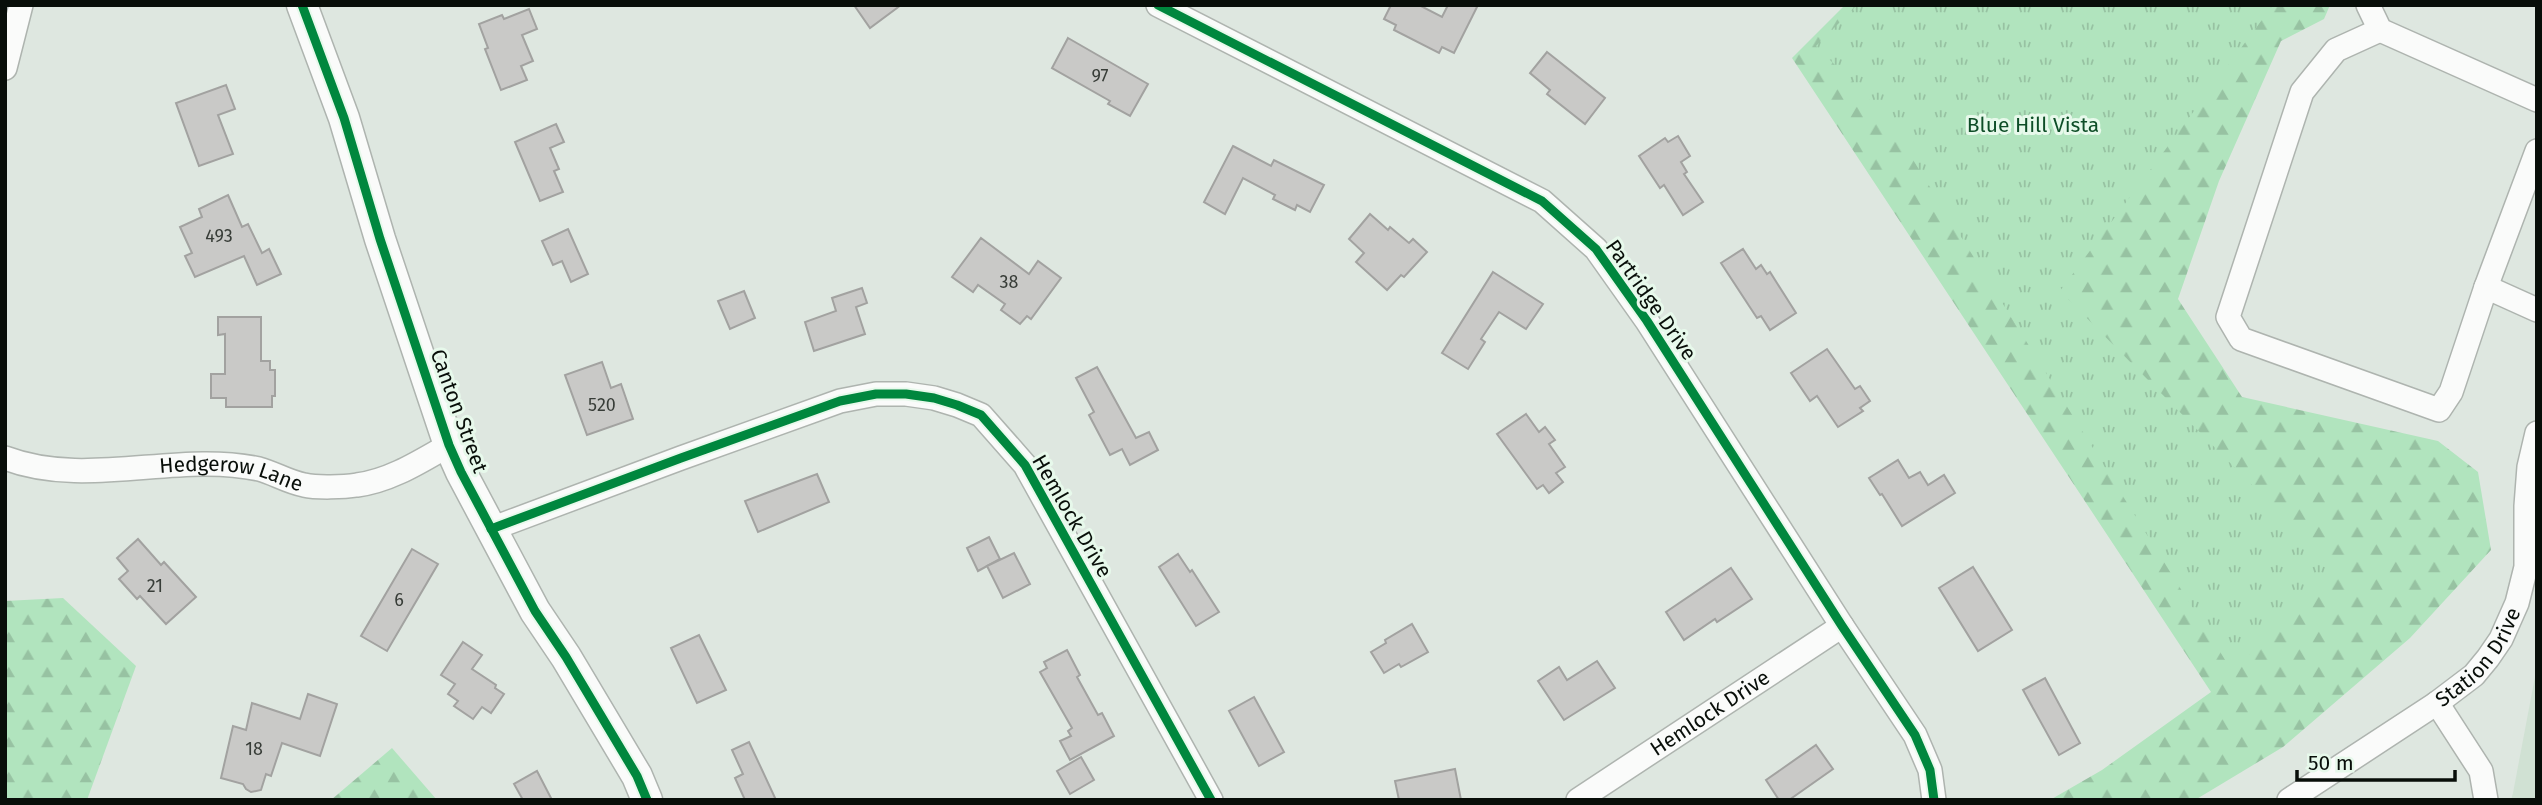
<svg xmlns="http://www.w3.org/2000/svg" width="2542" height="805" viewBox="0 0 2542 805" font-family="'Fira Sans',sans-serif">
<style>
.built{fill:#d0e1d3}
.forest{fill:url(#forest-firs)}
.park{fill:url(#park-tufts)}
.building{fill:#c9c9c7;stroke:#a2a2a0;stroke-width:2}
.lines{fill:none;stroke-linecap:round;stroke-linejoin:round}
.minor-casing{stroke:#aeb4af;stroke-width:26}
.major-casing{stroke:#aeb4af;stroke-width:33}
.minor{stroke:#fafbfa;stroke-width:23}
.major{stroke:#fafbfa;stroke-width:30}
.cycleway-casing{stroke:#e7f9eb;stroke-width:13}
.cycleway{stroke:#00873e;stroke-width:9}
.labels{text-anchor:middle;stroke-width:6;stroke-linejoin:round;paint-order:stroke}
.number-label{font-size:18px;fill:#383d38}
.park-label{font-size:21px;fill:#0e4e27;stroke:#e7f9eb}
.street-label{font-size:21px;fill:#080e09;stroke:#e7f9eb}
</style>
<defs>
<pattern id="forest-firs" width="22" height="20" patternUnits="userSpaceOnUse" patternTransform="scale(1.75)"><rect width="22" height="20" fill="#b1e4be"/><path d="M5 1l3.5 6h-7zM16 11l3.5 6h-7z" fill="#97c2a2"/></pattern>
<pattern id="park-tufts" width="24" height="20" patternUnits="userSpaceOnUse" patternTransform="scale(1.75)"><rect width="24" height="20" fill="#b1e4be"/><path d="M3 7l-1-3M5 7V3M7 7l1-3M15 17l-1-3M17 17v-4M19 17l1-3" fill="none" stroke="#97c2a2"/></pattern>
</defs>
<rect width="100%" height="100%" fill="#dee7e0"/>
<path class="built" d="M2537 666V800H2511L2513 793Z"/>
<g class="forest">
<path d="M1845 5H2330L2324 19 2281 41 2219 181 2178 299 2242 397 2438 441 2478 472 2491 550 2410 638 2283 747 2195 800H2050L2102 770 2211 692 1792 58Z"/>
<path d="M63 598 136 666 87 800H5V601Z"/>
<path d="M392 748 437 800H331Z"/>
</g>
<path class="park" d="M1857 5H2273L2060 291 2338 572 2232 671 1885 115 1816 46Z"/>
<g class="building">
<path d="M854 5H901L870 28Z"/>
<path d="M1391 5H1419L1442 17 1448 5H1478L1454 53 1442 47 1439 53 1394 30 1396 25 1384 19Z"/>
<path d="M529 9 537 29 522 35 533 61 521 66 527 80 501 90 485 49 488 48 479 24 502 15 504 19Z"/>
<path d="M1068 38 1148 84 1130 116 1108 104 1110 101 1052 68Z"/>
<path d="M1547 52 1605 98 1585 124 1547 94 1550 90 1530 73Z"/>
<path d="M226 85 235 109 218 115 233 154 199 166 176 103Z"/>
<path d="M556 124 564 142 550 148 559 169 554 171 563 192 540 201 515 142Z"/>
<path d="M1678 136 1690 156 1681 162 1687 172 1684 174 1703 202 1683 215 1664 185 1660 188 1639 156 1665 138 1668 142Z"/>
<path d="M1233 146 1271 166 1274 160 1324 185 1310 212 1297 205 1295 210 1273 199 1275 195 1243 178 1225 214 1204 202Z"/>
<path d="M228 195 242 227 248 224 262 253 269 249 281 274 257 285 244 256 195 277 185 256 192 253 180 227 202 217 199 209Z"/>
<path d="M1370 214 1388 230 1390 227 1409 243 1413 239 1427 252 1404 277 1401 275 1387 290 1356 262 1364 253 1349 239Z"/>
<path d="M568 229 588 274 571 282 562 261 553 265 542 241Z"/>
<path d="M981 238 1029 274 1038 261 1061 278 1031 319 1027 316 1020 324 1001 310 1005 304 978 285 973 292 952 277Z"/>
<path d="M1743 249 1756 269 1761 265 1767 274 1770 272 1796 313 1770 330 1761 316 1757 318 1721 263Z"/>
<path d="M1493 272 1543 304 1526 329 1499 312 1481 339 1485 342 1468 369 1442 353Z"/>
<path d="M862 288 867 303 856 307 865 334 814 351 805 322 836 311 832 298Z"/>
<path d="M744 291 755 318 730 329 718 301Z"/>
<path d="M218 317H261V361H270V370H275V396H272V407H226V398H211V374H225V334L218 335Z"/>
<path d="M1827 349 1855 389 1860 386 1870 401 1860 408 1863 411 1838 427 1817 396 1810 401 1791 373Z"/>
<path d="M602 362 611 388 621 384 633 419 587 435 565 375Z"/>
<path d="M1097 367 1136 438 1149 432 1158 450 1130 465 1122 449 1110 455 1089 415 1094 412 1076 378Z"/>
<path d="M1526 414 1539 432 1545 427 1555 440 1549 444 1565 467 1556 473 1563 482 1549 493 1543 485 1537 489 1497 434Z"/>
<path d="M1898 460 1909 478 1920 472 1928 485 1944 475 1955 493 1902 526 1882 494 1880 495 1869 478Z"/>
<path d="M817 474 829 502 758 532 745 501Z"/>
<path d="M989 537 1000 559 978 571 967 548Z"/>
<path d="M138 539 161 565 164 562 196 597 166 624 140 596 137 599 119 579 128 571 117 558Z"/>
<path d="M412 549 438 564 387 651 361 636Z"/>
<path d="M1014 553 1030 584 1003 598 987 566Z"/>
<path d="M1178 554 1190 572 1192 570 1219 612 1196 626 1159 567Z"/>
<path d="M1973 567 2012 630 1978 651 1939 588Z"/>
<path d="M1731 568 1752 599 1717 622 1715 619 1684 640 1666 612Z"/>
<path d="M1412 624 1428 652 1401 667 1399 664 1384 673 1371 652 1386 643 1385 640Z"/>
<path d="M699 635 726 690 697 703 671 648Z"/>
<path d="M463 642 482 655 472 669 496 685 495 688 504 694 491 713 482 707 473 719 454 706 458 701 448 694 455 684 441 675Z"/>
<path d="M1067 650 1080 675 1077 677 1098 715 1102 713 1114 736 1070 760 1060 741 1071 736 1068 731 1072 728 1040 672 1047 668 1044 662Z"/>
<path d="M1597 661 1615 688 1564 720 1538 681 1559 667 1567 680Z"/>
<path d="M2045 678 2080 743 2059 755 2023 690Z"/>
<path d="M308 694 337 704 320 756 282 743 271 776 266 774 261 790 251 792 246 789 243 784 221 778 233 726 246 730 252 703 300 719Z"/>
<path d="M1254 697 1284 752 1259 766 1229 711Z"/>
<path d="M749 742 776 800H745L735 778 743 774 732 750Z"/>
<path d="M1816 745 1833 769 1789 800H1779L1766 780Z"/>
<path d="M1081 757 1094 780 1070 794 1057 771Z"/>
<path d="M1455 769 1461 800H1399L1395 781Z"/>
<path d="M537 771 552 800H523L514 784Z"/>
</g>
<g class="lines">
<defs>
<g id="minor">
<path d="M1158 5 1542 201 1596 249 1647 321 1842 626 1915 735 1930 770 1934 800"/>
<path d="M2368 5 2380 30 2537 100"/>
<path d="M2380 30 2336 50 2302 92 2228 317 2241 339 2439 410 2451 392 2486 287 2537 151"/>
<path d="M5 68 21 5"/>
<path d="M2486 287 2537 310"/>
<path id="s1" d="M5 458C87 489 177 451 259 469 274 473 288 482 304 485 317 488 344 487 357 485 390 481 421 461 449 445"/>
<path d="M491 529 681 458 840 401 876 394H906L934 398 957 405 981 415 1025 465 1211 800"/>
<path d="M2437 703 2481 771 2486 800"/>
<path id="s2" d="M1578 800 1842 626"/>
<path id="s3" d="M2289 800 2437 703 2474 675 2488 658 2501 639 2517 603 2526 567V506L2529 467 2537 433"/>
</g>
<path id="major" d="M302 5 344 118 380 239 449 445 461 472 535 611 566 657 637 776 647 800"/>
</defs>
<use href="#minor" class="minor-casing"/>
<use href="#major" class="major-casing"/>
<use href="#minor" class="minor"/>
<use href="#major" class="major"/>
<defs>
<g id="cycleway">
<path d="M302 5 344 118 380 239 449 445 461 472 535 611 566 657 637 776 647 800"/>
<path d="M1158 5 1542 201 1596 249 1647 321 1842 626 1915 735 1930 770 1934 800"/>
<path d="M491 529 681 458 840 401 876 394H906L934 398 957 405 981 415 1025 465 1211 800"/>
</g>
</defs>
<use href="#cycleway" class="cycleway-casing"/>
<use href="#cycleway" class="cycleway"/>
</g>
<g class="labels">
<g class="number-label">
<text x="1100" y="82">97</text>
<text x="219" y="242">493</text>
<text x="1009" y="288">38</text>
<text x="602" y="411">520</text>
<text x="155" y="592">21</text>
<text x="399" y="606">6</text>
<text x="254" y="755">18</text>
</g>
<g class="park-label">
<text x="2033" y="132">Blue Hill Vista</text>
</g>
<g class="street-label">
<text transform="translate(1651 300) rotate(55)" y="7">Partridge Drive</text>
<text transform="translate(459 411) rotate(70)" y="7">Canton Street</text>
<text dy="7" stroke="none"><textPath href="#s1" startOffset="229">Hedgerow Lane</textPath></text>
<text transform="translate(1072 516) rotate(60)" y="7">Hemlock Drive</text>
<text dy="7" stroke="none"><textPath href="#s3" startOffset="240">Station Drive</textPath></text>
<text dy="7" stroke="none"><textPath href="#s2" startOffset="158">Hemlock Drive</textPath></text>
</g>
</g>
<rect width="2542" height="805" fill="none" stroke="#080e09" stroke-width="14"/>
<path d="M2297 770v10h158v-10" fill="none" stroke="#080e09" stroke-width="3.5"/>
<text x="2308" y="770" font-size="21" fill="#080e09" stroke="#e7f9eb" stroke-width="5" paint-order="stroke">50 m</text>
</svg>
